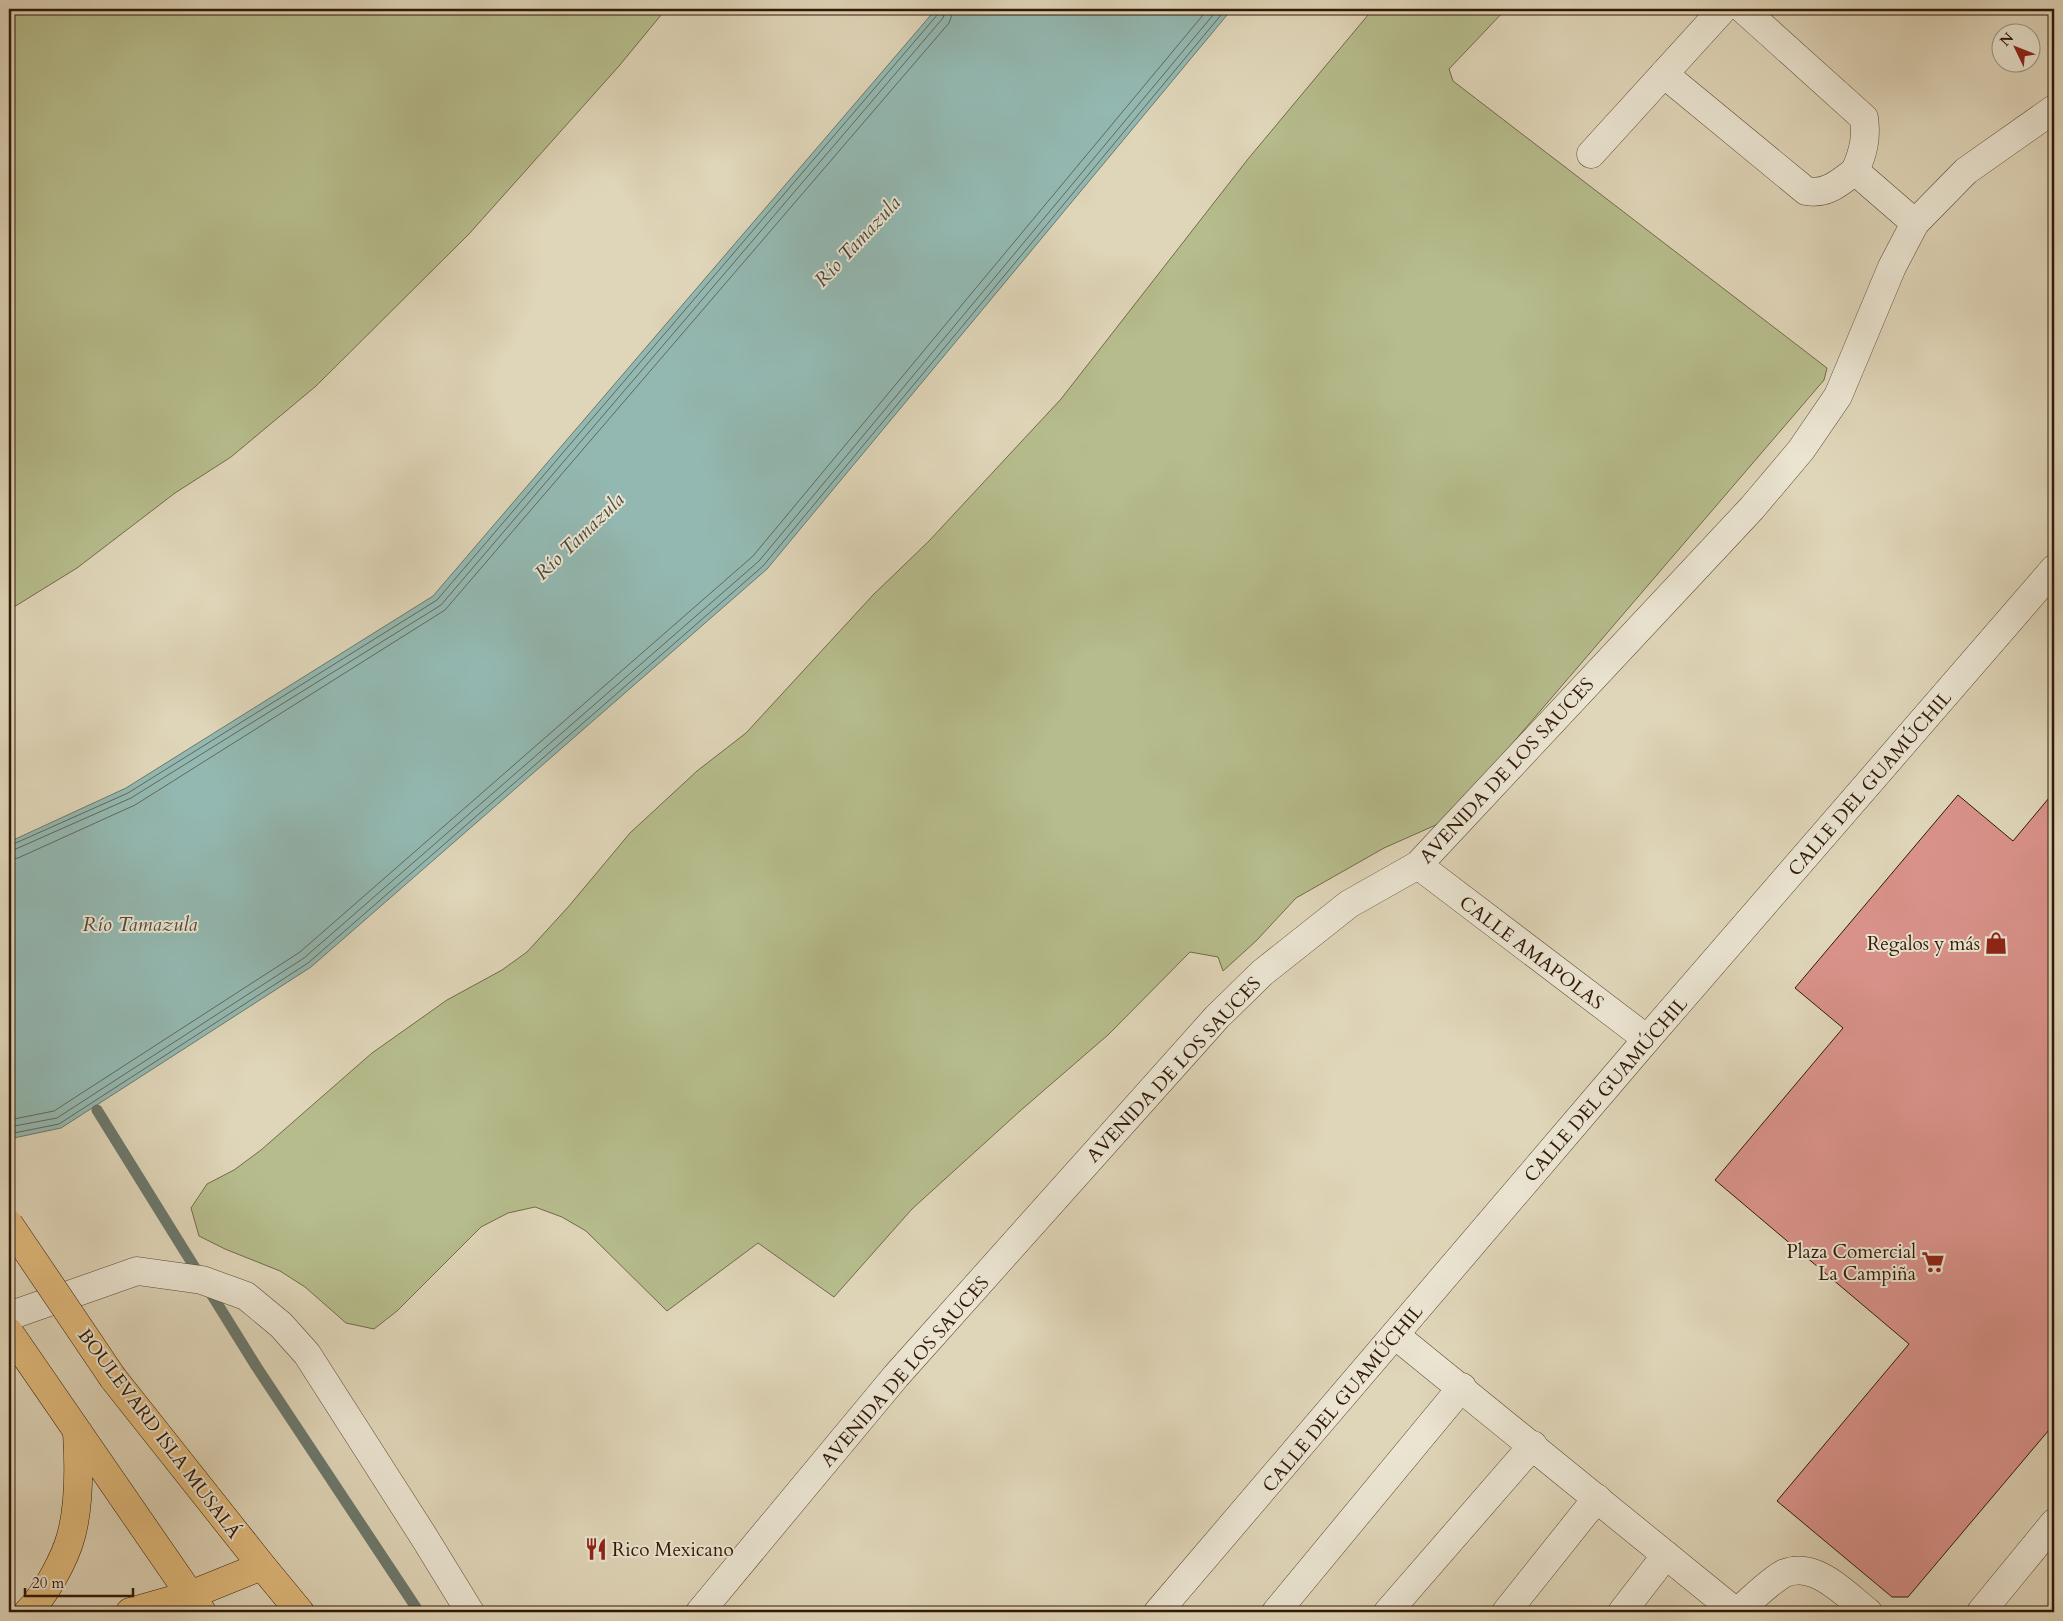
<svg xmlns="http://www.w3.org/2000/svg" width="2063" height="1621" viewBox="0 0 2063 1621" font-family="Cardo,serif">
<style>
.green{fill:#b6bc8c;stroke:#746a48}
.water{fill:#93b8b1;stroke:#6c786c}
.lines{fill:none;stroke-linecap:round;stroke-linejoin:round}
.shore{stroke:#62685b;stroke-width:1}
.stream{stroke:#6c786c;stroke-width:11}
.building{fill:#d9928a;stroke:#311905}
.minor-casing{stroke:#5c4832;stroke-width:29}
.major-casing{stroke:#311905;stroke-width:29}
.minor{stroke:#eae4d1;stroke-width:28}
.major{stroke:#e0ba7c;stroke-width:28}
.major-bridge-casing{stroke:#311905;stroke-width:29;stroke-linecap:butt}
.major-bridge{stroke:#e0ba7c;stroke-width:28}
.labels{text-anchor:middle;stroke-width:4;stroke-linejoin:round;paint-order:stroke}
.street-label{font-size:19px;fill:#311905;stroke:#eae4d1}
.poi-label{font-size:19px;fill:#311905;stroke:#eae4d1;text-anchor:end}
.water-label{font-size:20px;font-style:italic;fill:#4e4939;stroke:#eae4d1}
</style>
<rect width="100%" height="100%" fill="#dfd5b8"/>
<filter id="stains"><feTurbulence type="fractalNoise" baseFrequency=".004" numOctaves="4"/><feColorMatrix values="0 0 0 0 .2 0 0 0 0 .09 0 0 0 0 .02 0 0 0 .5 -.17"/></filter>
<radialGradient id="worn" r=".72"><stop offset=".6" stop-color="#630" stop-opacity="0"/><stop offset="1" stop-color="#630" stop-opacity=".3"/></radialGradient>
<g class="green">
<path d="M9 9H666L619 66 469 234 316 386 231 457 175 493 77 568 9 610Z"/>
<path d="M1373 9H1506L1449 69 1453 81 1827 368 1824 380 1481 780 1438 824 1384 848 1296 898 1256 941 1223 971 1218 957 1190 952 1109 1034 1020 1111 912 1209 834 1297 758 1243 667 1311 586 1231 562 1217 535 1207 508 1213 481 1227 397 1311 374 1329 346 1323 305 1287 280 1271 225 1249 199 1236 191 1208 207 1184 234 1170 261 1150 372 1053 447 1000 502 970 527 952 569 906 630 833 697 771 746 733 873 595 929 541 1061 399 1248 159Z"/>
</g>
<path class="water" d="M936 9H1232L767 569 311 967 61 1128 9 1139V842L126 788 433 596Z"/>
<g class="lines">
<g class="shore">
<path d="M9 846 128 793 437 600 938 14 940 9"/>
<path d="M9 852 131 798 441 605 943 18 946 9"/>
<path d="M9 860 18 858 135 805 445 610 949 23 954 9"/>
<path d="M9 1120 54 1111 300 952 753 556 1208 9"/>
<path d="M9 1127 57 1118 304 958 759 561 1218 9"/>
<path d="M9 1134 59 1124 308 963 763 566 1226 9"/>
</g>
<path class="stream" d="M97 1110 256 1366 419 1612"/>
</g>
<path class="building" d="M2054 792V1424L1908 1597H1892L1777 1501 1909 1344 1715 1180 1843 1028 1795 988 1958 795 2013 841Z"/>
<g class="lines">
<defs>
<g id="minor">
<path d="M1743 9 1864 118C1867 138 1863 153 1855 171L1915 223"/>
<path d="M1664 74 1806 191C1827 195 1839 183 1855 171"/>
<path d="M1591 154 1723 9"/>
<path d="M1418 865 1647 1039"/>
<path d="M9 1316 137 1271 202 1280 246 1296 281 1325 307 1354 424 1537 470 1612"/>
<path d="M1395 1335 1736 1612"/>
<path d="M700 1612 896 1376 1217 1017 1262 973 1349 904 1418 865 1752 508 1801 450 1838 396 1892 267 1915 223 1966 171 2054 109"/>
<path d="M1158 1612 1647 1039 2054 569"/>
<path d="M1276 1612 1462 1387"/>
<path d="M1388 1612 1533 1445"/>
<path d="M1506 1612 1597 1498"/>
<path d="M1622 1612 1666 1555"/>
<path d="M1737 1612C1748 1603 1773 1578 1785 1573 1816 1561 1846 1595 1868 1612"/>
<path d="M1981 1612 2054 1523"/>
</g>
<g id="major">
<path d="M9 1332 202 1612"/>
<path d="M113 1378 262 1566"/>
<path d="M28 1612C45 1595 65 1559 71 1536 80 1504 79 1464 77 1432"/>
<path d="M130 1612 190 1595 262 1566 300 1612"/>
</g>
</defs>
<use href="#minor" class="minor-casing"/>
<use href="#major" class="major-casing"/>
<use href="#minor" class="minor"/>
<use href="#major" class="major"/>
<defs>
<path id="major-bridge" d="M9 1224 113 1378"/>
</defs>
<use href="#major-bridge" class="major-bridge-casing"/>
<use href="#major-bridge" class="major-bridge"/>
</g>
<defs>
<symbol id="shop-bare" viewBox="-9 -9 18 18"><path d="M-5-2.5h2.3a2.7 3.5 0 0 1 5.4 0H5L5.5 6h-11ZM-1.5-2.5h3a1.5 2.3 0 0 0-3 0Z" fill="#8f2418" stroke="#eae4d1" stroke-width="2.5" paint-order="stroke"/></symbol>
<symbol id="supermarket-bare" viewBox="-9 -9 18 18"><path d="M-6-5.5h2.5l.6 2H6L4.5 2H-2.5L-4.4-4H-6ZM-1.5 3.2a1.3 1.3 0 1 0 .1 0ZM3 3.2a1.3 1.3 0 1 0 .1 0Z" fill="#8f2418" stroke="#eae4d1" stroke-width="2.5" paint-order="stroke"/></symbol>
<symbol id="restaurant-bare" viewBox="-9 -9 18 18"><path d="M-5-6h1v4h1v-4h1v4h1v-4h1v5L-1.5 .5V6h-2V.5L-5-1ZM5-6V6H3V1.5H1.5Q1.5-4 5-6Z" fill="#8f2418" stroke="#eae4d1" stroke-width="2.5" paint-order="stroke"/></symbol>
</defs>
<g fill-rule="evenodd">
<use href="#shop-bare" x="1980" y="927" width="32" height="32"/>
<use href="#supermarket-bare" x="1917" y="1246" width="32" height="32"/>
<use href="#restaurant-bare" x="580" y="1533" width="32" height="32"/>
</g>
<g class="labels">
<g class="street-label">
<text transform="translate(1506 770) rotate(-47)" y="7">AVENIDA DE LOS SAUCES</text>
<text transform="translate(1869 783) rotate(-49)" y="7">CALLE DEL GUAMÚCHIL</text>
<text transform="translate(1532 952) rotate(37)" y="7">CALLE AMAPOLAS</text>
<text transform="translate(1173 1069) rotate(-47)" y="7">AVENIDA DE LOS SAUCES</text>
<text transform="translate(1605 1089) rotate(-49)" y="7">CALLE DEL GUAMÚCHIL</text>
<text transform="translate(904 1371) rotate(-49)" y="7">AVENIDA DE LOS SAUCES</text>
<text transform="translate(1342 1398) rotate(-50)" y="7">CALLE DEL GUAMÚCHIL</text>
<text transform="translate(160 1433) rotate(53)" y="7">BOULEVARD ISLA MUSALÁ</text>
</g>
<g class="poi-label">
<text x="1980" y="950">Regalos y más</text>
<text x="1916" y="1258">Plaza Comercial<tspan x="1916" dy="22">La Campiña</tspan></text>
<text x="612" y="1556" text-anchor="start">Rico Mexicano</text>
</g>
<g class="water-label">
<text transform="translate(857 241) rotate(-47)" y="7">Río Tamazula</text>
<text transform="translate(579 536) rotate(-44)" y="7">Río Tamazula</text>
<text x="140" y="931">Río Tamazula</text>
</g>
</g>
<rect width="2063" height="1621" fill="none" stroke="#dfd5b8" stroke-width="30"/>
<rect x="10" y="10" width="2043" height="1601" fill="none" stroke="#311905" stroke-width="2.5"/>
<rect x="15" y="15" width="2033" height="1591" fill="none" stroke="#311905"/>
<g transform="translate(2016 48) rotate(313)"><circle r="24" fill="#eae4d1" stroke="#a0937f"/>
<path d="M0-4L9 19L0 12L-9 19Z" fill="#8f2418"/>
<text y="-8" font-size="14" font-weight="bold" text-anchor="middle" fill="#311905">N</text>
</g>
<path d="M25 1588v8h108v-8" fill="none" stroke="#311905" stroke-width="2.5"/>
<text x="32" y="1588" font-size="15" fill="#311905" stroke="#eae4d1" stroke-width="4" paint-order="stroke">20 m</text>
<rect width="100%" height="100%" filter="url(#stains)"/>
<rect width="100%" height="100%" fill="url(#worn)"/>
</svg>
